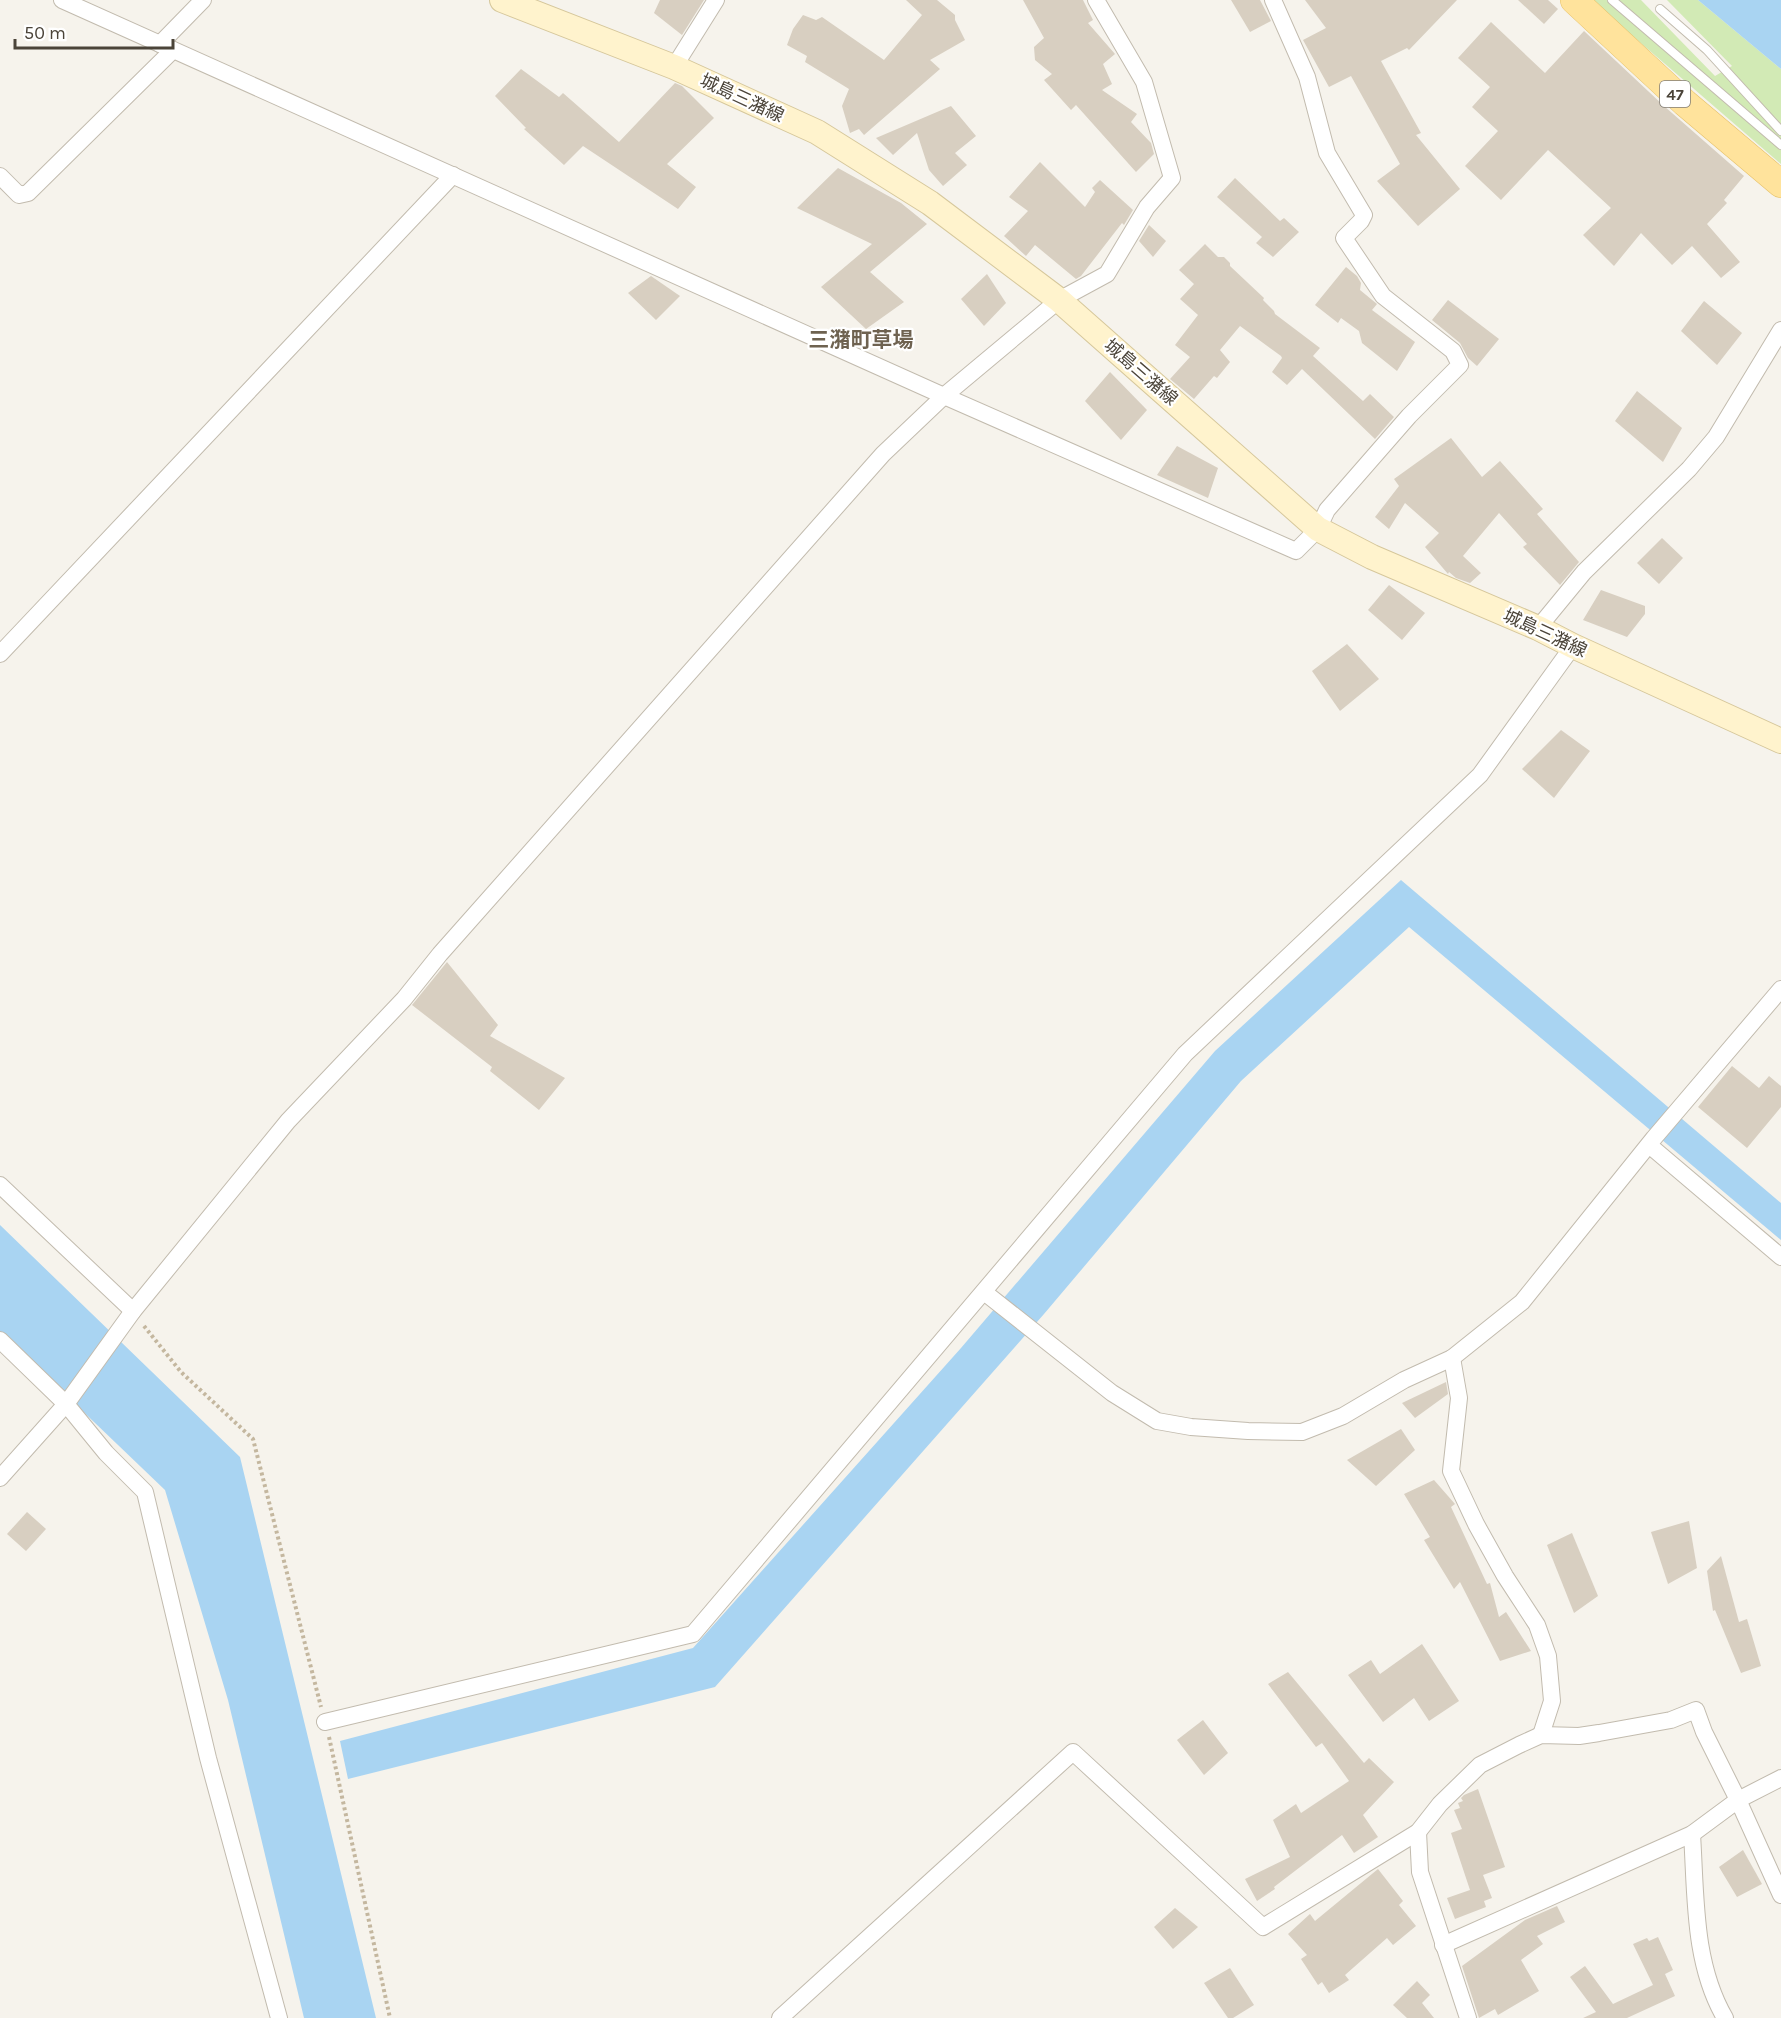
<svg xmlns="http://www.w3.org/2000/svg" width="1781" height="2018" viewBox="0 0 1781 2018" font-family="Karla,'Noto Sans JP',sans-serif">
<style>
.green{fill:#d2eab5}
.water{fill:#a9d4f2}
.building{fill:#d8cfc1}
.lines{fill:none;stroke-linecap:round;stroke-linejoin:round}
.lane-casing{stroke:#c2bbae;stroke-width:10}
.street-casing{stroke:#c2bbae;stroke-width:18}
.secondary-casing{stroke:#d6c79b;stroke-width:26}
.primary-casing{stroke:#e6c16a;stroke-width:28}
.path{stroke:#c4b79f;stroke-width:4;stroke-dasharray:3 3;stroke-linecap:butt}
.lane{stroke:#fff;stroke-width:8}
.street{stroke:#fff;stroke-width:16}
.secondary{stroke:#fff3cd;stroke-width:24}
.primary{stroke:#ffe39c;stroke-width:27}
.labels{text-anchor:middle;stroke-width:4.5;stroke-linejoin:round;paint-order:stroke}
.shield{fill:#fff;stroke:#817c74;stroke-width:1.5}
.shield-label{font-size:16px;font-weight:bold;fill:#4b4439}
.street-label{font-size:18px;fill:#4b4439;stroke:#fff}
.quarter-label{font-size:21px;font-weight:bold;fill:#6e6250;stroke:#fff}
</style>
<rect width="100%" height="100%" fill="#f6f3ec"/>
<path class="green" d="M1591 0H1641L1715 76 1732 66 1667 0H1698L1781 69V164Z"/>
<g class="water">
<path d="M1698 0H1781V69Z"/>
<path d="M1401 880 1781 1203V1240L1409 927 1241 1081 1044 1314 715 1687 348 1779 340 1741 693 1648 961 1348 1215 1051Z"/>
<path d="M0 1225 240 1457 376 2018H304L228 1700 165 1490 0 1332Z"/>
</g>
<g class="building">
<path d="M660 0H704L682 35 654 13Z"/>
<path d="M906 0H937L955 15V20L965 40 930 60 940 69 864 135 859 129 850 133 842 106 849 89 805 62 807 56 787 45 793 29 803 15 816 20 822 17 884 60 922 15Z"/>
<path d="M1023 0H1083L1093 20 1088 23 1115 54 1103 64 1112 84 1102 90 1137 114 1131 122 1151 143 1154 154 1136 172 1076 105 1071 110 1044 80 1052 74 1035 60 1034 47 1044 38Z"/>
<path d="M1231 0H1260L1271 21 1250 32Z"/>
<path d="M1305 0H1457L1409 50 1407 48 1381 61 1421 133 1416 135 1460 189 1418 226 1377 181 1400 164 1351 76 1329 87 1303 40 1326 28Z"/>
<path d="M1518 0H1548L1558 9 1544 24Z"/>
<path d="M1491 22 1545 73 1584 31 1664 106 1744 176 1724 200 1727 203 1707 224 1740 262 1721 278 1692 246 1672 265 1641 233 1614 266 1583 235 1611 208 1548 150 1501 200 1465 166 1498 131 1472 107 1490 87 1458 58Z"/>
<path d="M521 69 559 97 563 93 619 142 675 83 682 86 714 118 667 164 696 187 678 209 583 146 564 165 524 129 526 128 495 96Z"/>
<path d="M951 106 976 136 955 153 967 165 943 186 929 170 917 133 893 155 876 138Z"/>
<path d="M1040 162 1085 207 1095 192 1092 188 1100 180 1133 210 1124 225 1122 223 1081 276 1076 279 1035 245 1026 256 1004 236 1028 211 1009 197Z"/>
<path d="M838 168 901 203 927 224 870 272 904 302 866 329 821 287 872 244 797 208Z"/>
<path d="M1235 178 1280 221 1284 218 1299 232 1273 257 1256 243 1262 237 1217 197Z"/>
<path d="M1149 225 1166 241 1153 257 1139 241Z"/>
<path d="M1205 244 1218 257H1224L1230 263V266L1264 298 1263 300 1274 311 1275 314 1320 348 1313 356 1363 401 1370 394 1394 417 1375 439 1302 369 1287 385 1272 372 1282 358 1281 356 1240 326 1220 350 1230 362 1217 378 1214 376 1194 399 1170 379 1190 357 1175 345 1198 315 1180 299 1194 284 1179 270Z"/>
<path d="M1346 267 1357 276 1361 283 1360 290 1377 304 1372 310 1415 342 1397 371 1362 343 1359 331 1341 318 1338 323 1315 305Z"/>
<path d="M987 274 1006 303 984 326 961 299Z"/>
<path d="M651 276 680 296 656 320 628 293Z"/>
<path d="M1448 300 1499 339 1477 366 1468 358 1460 343 1432 320Z"/>
<path d="M1704 301 1742 333 1717 365 1681 331Z"/>
<path d="M1110 372 1147 410 1121 440 1085 401Z"/>
<path d="M1637 391 1682 428 1663 462 1615 421Z"/>
<path d="M1451 438 1482 477 1500 461 1543 509 1537 514 1579 562 1560 585 1523 547 1527 544 1499 513 1463 556 1481 573 1470 583 1456 578 1449 572 1448 574 1425 547 1439 533 1405 503 1389 529 1375 517 1399 486 1394 479Z"/>
<path d="M1177 446 1218 468 1208 498 1157 475Z"/>
<path d="M1662 538 1683 558 1659 584 1637 563Z"/>
<path d="M1389 585 1425 613 1402 640 1368 610Z"/>
<path d="M1601 590 1645 606V614L1627 637 1583 620Z"/>
<path d="M1347 644 1379 679 1340 711 1312 671Z"/>
<path d="M1561 730 1590 751 1554 798 1522 769Z"/>
<path d="M447 962 498 1025 490 1036 565 1078 539 1110 490 1071 492 1067 412 1005Z"/>
<path d="M1732 1066 1759 1088 1769 1076 1781 1086V1107L1747 1148 1698 1107Z"/>
<path d="M1446 1382 1448 1394 1415 1418 1402 1403Z"/>
<path d="M1401 1429 1415 1450 1376 1486 1347 1460Z"/>
<path d="M1434 1480 1455 1504 1451 1507 1487 1584 1490 1583 1499 1617 1506 1612 1531 1651 1500 1661 1460 1582 1454 1589 1424 1540 1430 1537 1404 1494Z"/>
<path d="M27 1512 46 1529 26 1551 7 1534Z"/>
<path d="M1689 1521 1697 1568 1668 1584 1651 1532Z"/>
<path d="M1572 1533 1598 1596 1574 1613 1547 1545Z"/>
<path d="M1721 1556 1739 1622 1747 1619 1761 1666 1741 1673 1715 1610 1713 1611 1707 1571Z"/>
<path d="M1422 1644 1459 1701 1429 1721 1414 1698 1383 1722 1348 1675 1371 1660 1380 1674Z"/>
<path d="M1288 1672 1364 1763 1369 1758 1394 1782 1363 1815 1378 1837 1354 1853 1342 1835 1274 1887 1275 1889 1257 1901 1245 1879 1290 1857 1273 1820 1296 1804 1301 1813 1349 1781 1322 1743 1316 1747 1268 1684Z"/>
<path d="M1203 1720 1228 1753 1204 1775 1177 1740Z"/>
<path d="M1478 1789 1505 1867 1483 1875 1492 1898 1484 1901 1486 1907 1455 1919 1447 1898 1470 1890 1451 1833 1462 1829 1454 1810 1460 1808 1458 1803 1463 1801 1461 1798 1464 1795Z"/>
<path d="M1743 1850 1762 1884 1737 1897 1719 1867Z"/>
<path d="M1378 1869 1403 1901 1399 1905 1416 1926 1393 1945 1387 1938 1345 1975 1349 1980 1329 1993 1322 1982 1318 1985 1301 1959 1307 1955 1288 1934 1310 1914 1315 1921Z"/>
<path d="M1557 1906 1565 1922 1537 1936 1543 1944 1521 1960 1539 1991 1498 2015 1495 2009 1479 2018 1462 1966 1525 1920Z"/>
<path d="M1175 1908 1198 1927 1173 1949 1154 1927Z"/>
<path d="M1658 1937 1673 1970 1665 1974 1675 1996 1627 2018H1583L1596 2012 1570 1977 1585 1966 1613 2004 1653 1985 1633 1944 1647 1938 1649 1941Z"/>
<path d="M1230 1968 1254 2005 1233 2018H1228L1204 1983Z"/>
<path d="M1417 1981 1430 1995 1422 2003 1434 2018H1407L1393 2005Z"/>
</g>
<g class="lines">
<defs>
<g id="lane">
<path d="M1612 0 1781 145"/>
<path d="M1660 9 1707 50 1781 131"/>
</g>
<g id="street">
<path d="M62 0 944 396 1296 551 1318 529 1327 510 1409 416 1460 365 1453 351 1383 296 1344 238 1361 221 1364 215 1327 153 1307 77 1273 0"/>
<path d="M160 44 203 0"/>
<path d="M674 67 716 0"/>
<path d="M0 176 19 195 28 193 173 50"/>
<path d="M1538 628 1584 572 1689 469 1716 437 1781 330"/>
<path d="M0 654 453 175"/>
<path d="M1649 1145 1781 1257"/>
<path d="M0 1185 133 1311"/>
<path d="M984 1292 1112 1393 1157 1421 1191 1427 1248 1431 1302 1432 1343 1416 1404 1380 1452 1358 1522 1302 1654 1138 1781 989"/>
<path d="M0 1340 66 1404 106 1453 145 1492 208 1758 279 2018"/>
<path d="M1452 1358 1459 1398 1451 1471 1476 1524 1505 1576 1537 1625 1548 1656 1552 1701 1541 1735"/>
<path d="M0 1478 66 1404 133 1311 288 1121 404 999 440 954 883 454 944 396 1059 300 1107 274 1147 207 1172 178 1144 82 1096 0"/>
<path d="M325 1722 693 1634 1185 1054 1480 775 1573 646"/>
<path d="M1418 1832 1420 1872 1468 2018"/>
<path d="M1692 1834C1696 1896 1693 1963 1725 2018"/>
<path d="M1443 1945 1692 1834 1738 1800 1781 1778"/>
<path d="M780 2018 1073 1752 1263 1927 1418 1832 1440 1804 1480 1765 1519 1745 1541 1735 1579 1736 1599 1733 1671 1720 1696 1710 1704 1732 1738 1800 1781 1895"/>
</g>
<path id="secondary" d="M502 0 674 67 817 132 930 203 1059 300 1318 529 1372 557 1538 628 1573 646 1781 741"/>
<path id="primary" d="M1574 0 1685 103 1781 184"/>
</defs>
<use href="#lane" class="lane-casing"/>
<use href="#street" class="street-casing"/>
<use href="#secondary" class="secondary-casing"/>
<use href="#primary" class="primary-casing"/>
<g class="path">
<path d="M144 1326 181 1372 253 1439 321 1707"/>
<path d="M329 1737 390 2018"/>
</g>
<use href="#lane" class="lane"/>
<use href="#street" class="street"/>
<use href="#secondary" class="secondary"/>
<use href="#primary" class="primary"/>
</g>
<g class="labels">
<rect class="shield" x="1660" y="81" width="30" height="26" rx="4.5"/>
<g class="shield-label">
<text x="1675" y="100">47</text>
</g>
<g class="street-label">
<text transform="translate(742 98) rotate(25)" y="6">城島三潴線</text>
<text transform="translate(1141 372) rotate(41)" y="6">城島三潴線</text>
<text transform="translate(1545 633) rotate(25)" y="6">城島三潴線</text>
</g>
<g class="quarter-label">
<text x="861" y="347">三潴町草場</text>
</g>
</g>
<path d="M15 39v9h158v-9" fill="none" stroke="#4b4439" stroke-width="3"/>
<text x="24" y="39" font-size="18" fill="#4b4439" stroke="#ffffff" stroke-width="4.5" paint-order="stroke">50 m</text>
</svg>
